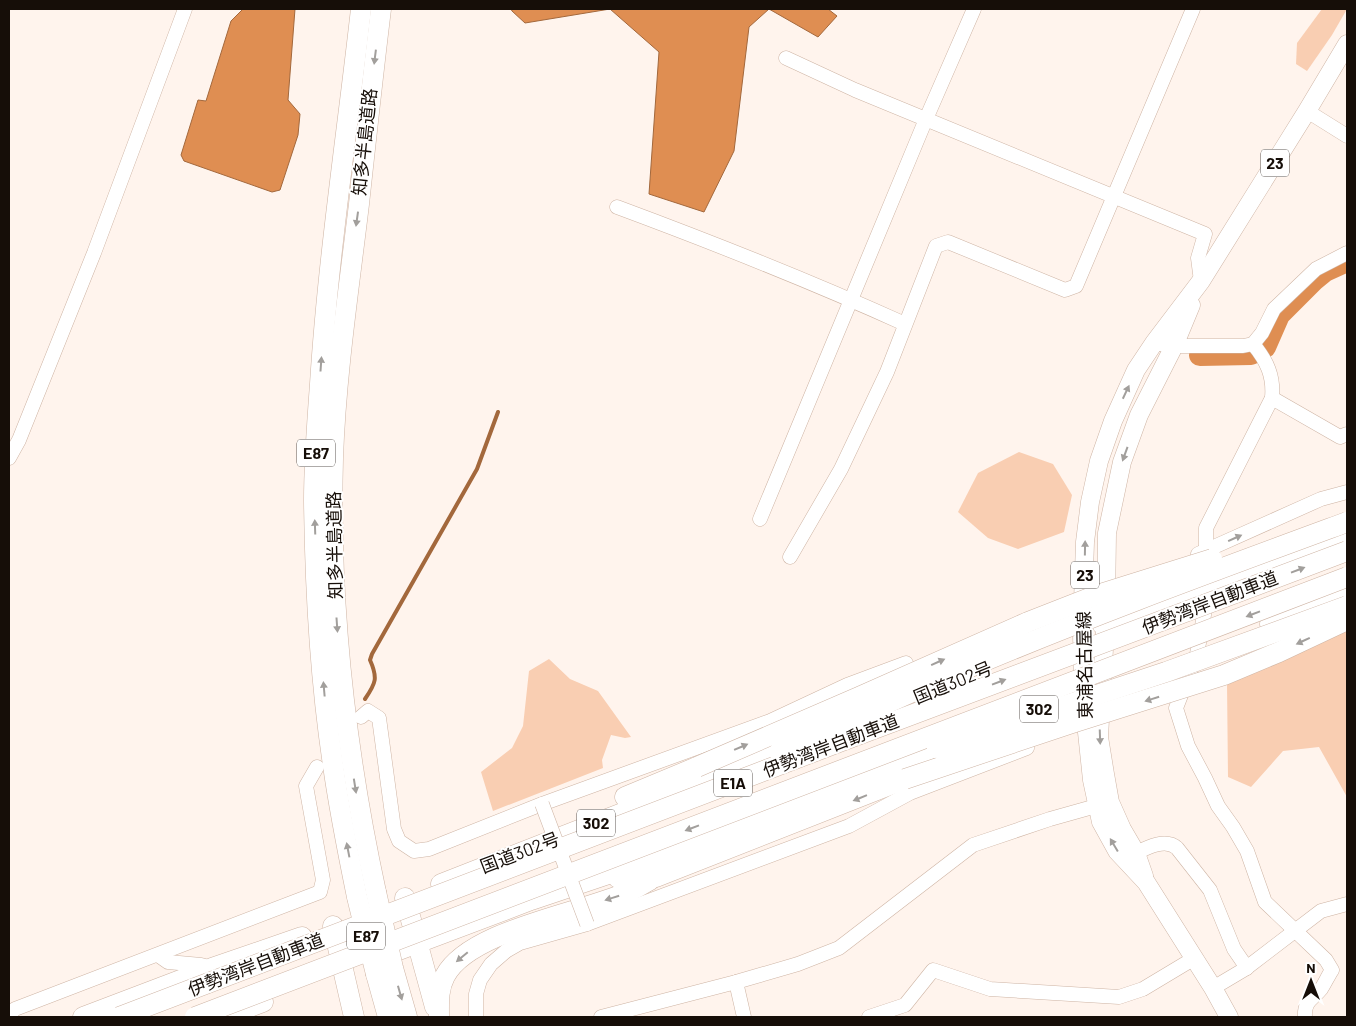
<svg xmlns="http://www.w3.org/2000/svg" width="1356" height="1026" viewBox="0 0 1356 1026" font-family="Barlow,'Noto Sans JP',sans-serif">
<style>
.green{fill:#f9ceb2}
.water{fill:#df8e52;stroke:#a3683c}
.lines{fill:none;stroke-linecap:round;stroke-linejoin:round}
.stream{stroke:#a3683c;stroke-width:4}
.river{stroke:#df8e52;stroke-width:22}
.minor-casing{stroke:#ceb4a4;stroke-width:15}
.major-casing{stroke:#ceb4a4;stroke-width:19}
.highway-casing{stroke:#ceb4a4;stroke-width:21}
.minor{stroke:#fff;stroke-width:14}
.major{stroke:#fff;stroke-width:18}
.highway{stroke:#fff;stroke-width:20}
.minor-bridge-casing{stroke:#ceb4a4;stroke-width:15;stroke-linecap:butt}
.highway-bridge-casing{stroke:#ceb4a4;stroke-width:21;stroke-linecap:butt}
.minor-bridge{stroke:#fff;stroke-width:14}
.highway-bridge{stroke:#fff;stroke-width:20}
.oneway{fill:#a29f9c}
.labels{text-anchor:middle;stroke-width:4;stroke-linejoin:round;paint-order:stroke}
.shield{fill:#fff;stroke:#5c5652;stroke-width:1}
.shield-label{font-size:16px;font-weight:bold;fill:#160e08}
.street-label{font-size:18px;fill:#160e08;stroke:#fff}
</style>
<rect width="100%" height="100%" fill="#fff4ed"/>
<g class="green">
<path d="M1322 9H1347L1332 35 1307 71 1296 64 1297 43Z"/>
<path d="M1019 452 1053 464 1072 495 1064 532 1018 549 988 538 958 512 978 473Z"/>
<path d="M1347 630V797L1319 747 1283 751 1251 787 1228 777 1227 683Z"/>
<path d="M549 659 570 679 598 691 631 737 625 738 611 735 602 760 603 768 493 811 481 772 512 748 523 726 529 671Z"/>
</g>
<g class="water">
<path d="M243 9H295L288 100 300 114 298 135 280 190 272 192 184 161 181 155 198 100 206 101 231 21Z"/>
<path d="M511 9H828L837 16 818 37 769 9 749 27 734 151 704 212 649 194 659 52 610 9 525 23 512 11Z"/>
</g>
<g class="lines">
<path class="stream" d="M365 699C376 683 378 678 370 660L372 654 477 469 498 412"/>
<path class="river" d="M1200 355 1251 354 1265 347 1279 315 1314 280 1325 271 1347 261"/>
<defs>
<g id="minor">
<path d="M786 58 855 90 1205 234 1198 258 1201 281"/>
<path d="M1307 111 1347 136"/>
<path d="M617 207C714 243 810 281 905 324"/>
<path d="M1154 343 1174 346H1243L1253 344 1262 333 1274 309 1316 269 1347 253"/>
<path d="M1272 398 1340 437 1347 434"/>
<path d="M9 458 19 440 94 253 185 9"/>
<path d="M760 519 926 119 974 9"/>
<path d="M1198 554 1321 499 1347 492"/>
<path d="M790 557 841 469 887 372 936 246 948 242 1065 290 1076 286 1193 9"/>
<path d="M1208 569 1206 551V528L1272 398C1274 376 1267 361 1253 344"/>
<path d="M1207 598 1197 654 1176 708 1188 746 1205 778 1218 806 1233 827 1247 851 1265 902 1326 960 1332 970C1328 976 1325 983 1321 989 1312 1000 1304 1001 1305 1017"/>
<path d="M361 717 368 711 379 718 394 829 399 841 414 851 429 849 542 804 770 721 847 685 906 663"/>
<path d="M1136 853C1148 847 1166 838 1177 848L1210 890 1234 949 1247 968"/>
<path d="M158 955 168 962 201 965 212 968"/>
<path d="M736 982 744 1017"/>
<path d="M1213 988 1245 969 1321 911 1347 904"/>
<path d="M9 1015 15 1009 320 892 323 880 306 786 317 767"/>
<path d="M476 1017V994L480 980 491 964 506 951 520 943 587 924 849 826 910 793 1027 748"/>
<path d="M601 1017 736 982 798 964 839 948 973 845 1050 819 1107 803"/>
<path d="M869 1017 905 1005 933 970 990 989 1119 997 1143 989 1193 959"/>
</g>
<g id="major">
<path d="M1106 605 1107 533 1122 462 1139 415 1174 346 1191 305"/>
<path d="M1105 631 1099 737 1105 774 1110 802 1122 829 1136 853 1144 876"/>
<path d="M1229 1017 1213 988 1146 882 1117 851 1101 822 1092 780 1083 694 1082 631 1085 542 1090 502 1099 461 1113 421 1136 370 1154 343 1201 281 1307 111 1347 44"/>
</g>
<g id="highway">
<path d="M1102 624 1347 536"/>
<path d="M1270 624 1347 593"/>
<path d="M625 797 697 767"/>
<path d="M618 878 656 877 905 779"/>
<path d="M441 884 794 746"/>
<path d="M376 892C345 749 329 604 333 458 336 373 349 288 359 204 366 139 373 74 381 9"/>
<path d="M357 897C348 853 339 809 333 765 320 678 315 588 314 501 314 462 317 423 320 384 328 258 347 134 361 9"/>
<path d="M405 898 435 1007"/>
<path d="M333 926 354 1017"/>
<path d="M383 956 531 900 733 832 952 740"/>
<path d="M393 968 407 1017"/>
<path d="M376 974 388 1017"/>
<path d="M83 1017 212 968 302 937"/>
<path d="M223 1017 263 1002"/>
<path d="M439 1017C439 1003 438 989 445 976 469 931 577 914 623 894 632 891 641 885 650 880"/>
</g>
</defs>
<use href="#minor" class="minor-casing"/>
<use href="#major" class="major-casing"/>
<use href="#highway" class="highway-casing"/>
<use href="#minor" class="minor"/>
<use href="#major" class="major"/>
<use href="#highway" class="highway"/>
<defs>
<path id="minor-bridge" d="M542 804 587 924"/>
<g id="highway-bridge">
<path d="M937 748 1166 672 1347 606"/>
<path d="M779 752C836 727 892 700 949 676 1080 620 1214 571 1347 522"/>
<path d="M697 767 859 697 1028 622 1097 595 1212 559"/>
<path d="M905 779 1072 723 1224 675 1279 652 1347 620"/>
<path d="M376 892 393 968"/>
<path d="M357 897 376 974"/>
<path d="M119 1017 842 741 1347 551"/>
<path d="M195 1017 1347 577"/>
</g>
</defs>
<use href="#minor-bridge" class="minor-bridge-casing"/>
<use href="#highway-bridge" class="highway-bridge-casing"/>
<use href="#minor-bridge" class="minor-bridge"/>
<use href="#highway-bridge" class="highway-bridge"/>
</g>
<defs><path id="oneway-solid" d="M-6-.8H1V-3.2L6.5 0L1 3.2V.8H-6Z" transform="scale(1.25)"/></defs>
<g class="oneway">
<use href="#oneway-solid" transform="translate(375 57) rotate(97)"/>
<use href="#oneway-solid" transform="translate(357 219) rotate(98)"/>
<use href="#oneway-solid" transform="translate(321 364) rotate(-86)"/>
<use href="#oneway-solid" transform="translate(1126 392) rotate(-65)"/>
<use href="#oneway-solid" transform="translate(1125 454) rotate(110)"/>
<use href="#oneway-solid" transform="translate(315 527) rotate(-92)"/>
<use href="#oneway-solid" transform="translate(1235 538) rotate(-24)"/>
<use href="#oneway-solid" transform="translate(1085 548) rotate(-89)"/>
<use href="#oneway-solid" transform="translate(1298 570) rotate(-21)"/>
<use href="#oneway-solid" transform="translate(1253 614) rotate(159)"/>
<use href="#oneway-solid" transform="translate(337 625) rotate(86)"/>
<use href="#oneway-solid" transform="translate(1303 641) rotate(155)"/>
<use href="#oneway-solid" transform="translate(938 662) rotate(-24)"/>
<use href="#oneway-solid" transform="translate(999 682) rotate(-21)"/>
<use href="#oneway-solid" transform="translate(324 689) rotate(-95)"/>
<use href="#oneway-solid" transform="translate(1152 699) rotate(162)"/>
<use href="#oneway-solid" transform="translate(1100 737) rotate(88)"/>
<use href="#oneway-solid" transform="translate(741 747) rotate(-23)"/>
<use href="#oneway-solid" transform="translate(355 786) rotate(81)"/>
<use href="#oneway-solid" transform="translate(860 798) rotate(158)"/>
<use href="#oneway-solid" transform="translate(692 828) rotate(159)"/>
<use href="#oneway-solid" transform="translate(1114 845) rotate(-121)"/>
<use href="#oneway-solid" transform="translate(348 850) rotate(-101)"/>
<use href="#oneway-solid" transform="translate(612 898) rotate(163)"/>
<use href="#oneway-solid" transform="translate(462 957) rotate(140)"/>
<use href="#oneway-solid" transform="translate(400 993) rotate(74)"/>
</g>
<g class="labels">
<g class="shield">
<rect x="1261" y="149.5" width="28" height="27" rx="4"/>
<rect x="297" y="439.5" width="38" height="27" rx="4"/>
<rect x="1071" y="561.5" width="28" height="27" rx="4"/>
<rect x="1020" y="695.5" width="38" height="27" rx="4"/>
<rect x="714" y="769.5" width="38" height="27" rx="4"/>
<rect x="577" y="809.5" width="38" height="27" rx="4"/>
<rect x="347" y="922.5" width="38" height="27" rx="4"/>
</g>
<g class="shield-label">
<text x="1275" y="169">23</text>
<text x="316" y="459">E87</text>
<text x="1085" y="581">23</text>
<text x="1039" y="715">302</text>
<text x="733" y="789">E1A</text>
<text x="596" y="829">302</text>
<text x="366" y="942">E87</text>
</g>
<g class="street-label">
<text transform="translate(365 142) rotate(-84)" y="6">知多半島道路</text>
<text transform="translate(335 545) rotate(-91)" y="6">知多半島道路</text>
<text transform="translate(1210 603) rotate(-21)" y="6">伊勢湾岸自動車道</text>
<text transform="translate(1085 665) rotate(-91)" y="6">東浦名古屋線</text>
<text transform="translate(953 683) rotate(-22)" y="6">国道302号</text>
<text transform="translate(831 746) rotate(-21)" y="6">伊勢湾岸自動車道</text>
<text transform="translate(520 853) rotate(-21)" y="6">国道302号</text>
<text transform="translate(256 965) rotate(-21)" y="6">伊勢湾岸自動車道</text>
</g>
</g>
<rect width="1356" height="1026" fill="none" stroke="#160e08" stroke-width="20"/>
<g transform="translate(1311 981)" stroke="#ffffff" stroke-width="4" paint-order="stroke">
<path d="M0-4L9 19L0 12L-9 19Z" fill="#160e08"/>
<text y="-8" font-size="14" font-weight="bold" text-anchor="middle" fill="#160e08">N</text>
</g>
</svg>
